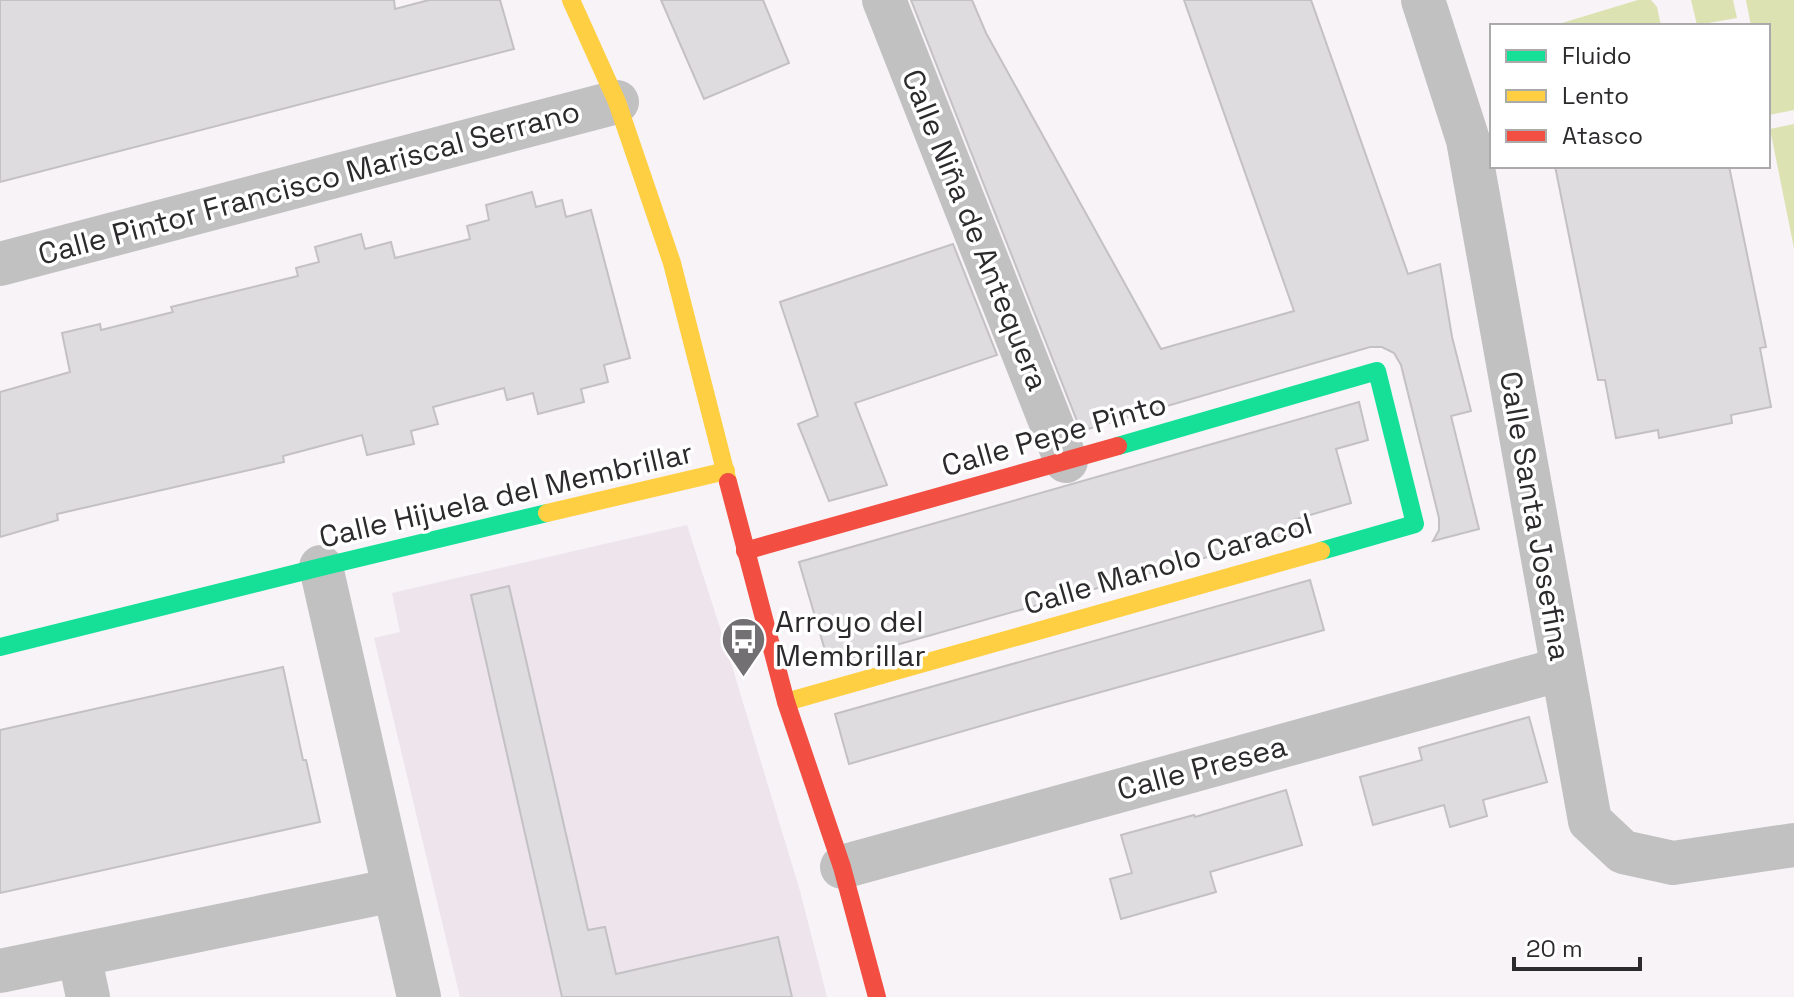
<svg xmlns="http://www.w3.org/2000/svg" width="1794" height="997" viewBox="0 0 1794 997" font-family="'Space Grotesk',sans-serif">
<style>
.built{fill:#ede4ec}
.green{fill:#dce2b2}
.building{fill:#dfdcdf;stroke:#c3c1c3;stroke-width:2}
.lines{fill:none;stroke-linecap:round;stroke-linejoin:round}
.street{stroke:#c2c1c1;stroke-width:44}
.fast{stroke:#16e098;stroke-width:18}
.slow{stroke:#ffcf43;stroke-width:18}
.jam{stroke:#f24e42;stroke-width:18}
.labels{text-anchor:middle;stroke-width:7;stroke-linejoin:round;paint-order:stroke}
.street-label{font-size:30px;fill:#2c2a2c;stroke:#fff}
.poi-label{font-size:30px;fill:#2c2a2c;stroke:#fff;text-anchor:start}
</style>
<rect width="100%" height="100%" fill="#f7f3f7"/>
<path class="built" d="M687 525 728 653 800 891 827 997H460L374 638 400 632 392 593Z"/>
<g class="green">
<path d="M1638 0H1651L1657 7 1661 26H1552Z"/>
<path d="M1691 0H1733L1737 18 1697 25Z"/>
<path d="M1746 0H1794V110L1769 115 1768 26H1751Z"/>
<path d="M1794 124V248L1770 129Z"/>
</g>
<g class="building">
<path d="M0 0H394L395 9 429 0H500L514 49 0 182Z"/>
<path d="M661 0H763L789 63 704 99Z"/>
<path d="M911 0H972L986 33 1161 349 1294 311 1184 0H1311L1408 274 1440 264 1452 337 1471 411 1451 416 1479 529 1433 541 1439 530V518L1401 365 1394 353 1382 347H1370L1081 431Z"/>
<path d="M1555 166H1729L1766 347 1760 348 1771 407 1731 415 1732 423 1659 438 1658 430 1616 438 1605 380H1598Z"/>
<path d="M532 192 536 207 562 200 566 217 591 210 630 358 604 365 608 382 581 389 584 402 538 414 533 393 507 400 504 388 433 407 438 424 411 431 414 444 367 455 362 435 283 456 284 462 57 514 58 520 0 537V392L70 372 62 333 100 324 101 330 173 312 171 307 298 276 296 268 319 262 315 247 361 234 365 249 391 242 395 258 470 239 467 226 489 220 486 205Z"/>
<path d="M953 244 997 355 855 403 887 485 829 501 798 424 818 416 780 302Z"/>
<path d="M1359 402 1368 440 1336 449 1351 503 1293 520 1296 532 829 664 799 562Z"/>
<path d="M1310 580 1324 630 1029 712 849 764 835 714Z"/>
<path d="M509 586 588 930 605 927 616 974 778 937 792 997H562L471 595Z"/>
<path d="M283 667 303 760H306L320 822 0 893V730Z"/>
<path d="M1529 717 1547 782 1483 800 1487 816 1450 827 1444 805 1373 825 1360 777 1422 760 1419 748Z"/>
<path d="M1286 790 1302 845 1210 872 1216 892 1121 919 1110 879 1132 873 1121 835 1194 815 1195 817Z"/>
</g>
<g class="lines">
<g class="street">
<path d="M884 0 1066 461"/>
<path d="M1423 0 1468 140 1590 821 1623 852 1673 863 1794 845"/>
<path d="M0 264 617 102"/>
<path d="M321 567 419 997"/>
<path d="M842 867 1562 669"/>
<path d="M79 955 88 997"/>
<path d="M0 971 394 890"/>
</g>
<g class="fast">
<path d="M1118 446 1377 371 1415 524 1321 551"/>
<path d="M0 647 321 567 547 513"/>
</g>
<g class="slow">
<path d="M571 0 617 102 672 263 728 482"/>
<path d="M547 513 726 471"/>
<path d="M786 702 1321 551"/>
</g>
<g class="jam">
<path d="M728 482 786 702 842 867 877 997"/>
<path d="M745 551 1118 446"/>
</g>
</g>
<defs>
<symbol id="bus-pin" viewBox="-11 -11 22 30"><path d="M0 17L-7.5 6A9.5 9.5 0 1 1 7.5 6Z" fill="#737073" stroke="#fff"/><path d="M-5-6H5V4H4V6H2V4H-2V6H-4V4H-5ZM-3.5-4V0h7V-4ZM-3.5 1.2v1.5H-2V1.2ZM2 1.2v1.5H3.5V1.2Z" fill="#fff"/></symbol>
</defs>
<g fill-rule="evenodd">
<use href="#bus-pin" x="718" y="614" width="51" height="69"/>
</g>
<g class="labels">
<g class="street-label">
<text transform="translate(309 183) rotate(-15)" y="10">Calle Pintor Francisco Mariscal Serrano</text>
<text transform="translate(975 230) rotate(68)" y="10">Calle Niña de Antequera</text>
<text transform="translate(1054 435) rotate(-16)" y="10">Calle Pepe Pinto</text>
<text transform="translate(506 495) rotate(-13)" y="10">Calle Hijuela del Membrillar</text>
<text transform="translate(1535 516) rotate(80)" y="10">Calle Santa Josefina</text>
<text transform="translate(1168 564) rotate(-16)" y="10">Calle Manolo Caracol</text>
<text transform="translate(1202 768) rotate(-15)" y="10">Calle Presea</text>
</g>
<g class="poi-label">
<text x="775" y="632">Arroyo del<tspan x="775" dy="34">Membrillar</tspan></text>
</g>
</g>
<rect x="1490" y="24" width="280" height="144" fill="#ffffff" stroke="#abaaab" stroke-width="2"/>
<rect x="1506" y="50" width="40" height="12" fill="#16e098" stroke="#abaaab" stroke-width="2"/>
<text x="1562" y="64" font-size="24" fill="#2c2a2c">Fluido</text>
<rect x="1506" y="90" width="40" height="12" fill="#ffcf43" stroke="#abaaab" stroke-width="2"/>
<text x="1562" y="104" font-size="24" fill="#2c2a2c">Lento</text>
<rect x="1506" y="130" width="40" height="12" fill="#f24e42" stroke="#abaaab" stroke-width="2"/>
<text x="1562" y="144" font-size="24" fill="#2c2a2c">Atasco</text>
<path d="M1514 957v12h126v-12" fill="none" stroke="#2c2a2c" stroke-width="4"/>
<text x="1526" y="957" font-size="24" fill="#2c2a2c" stroke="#ffffff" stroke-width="6" paint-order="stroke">20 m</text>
</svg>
